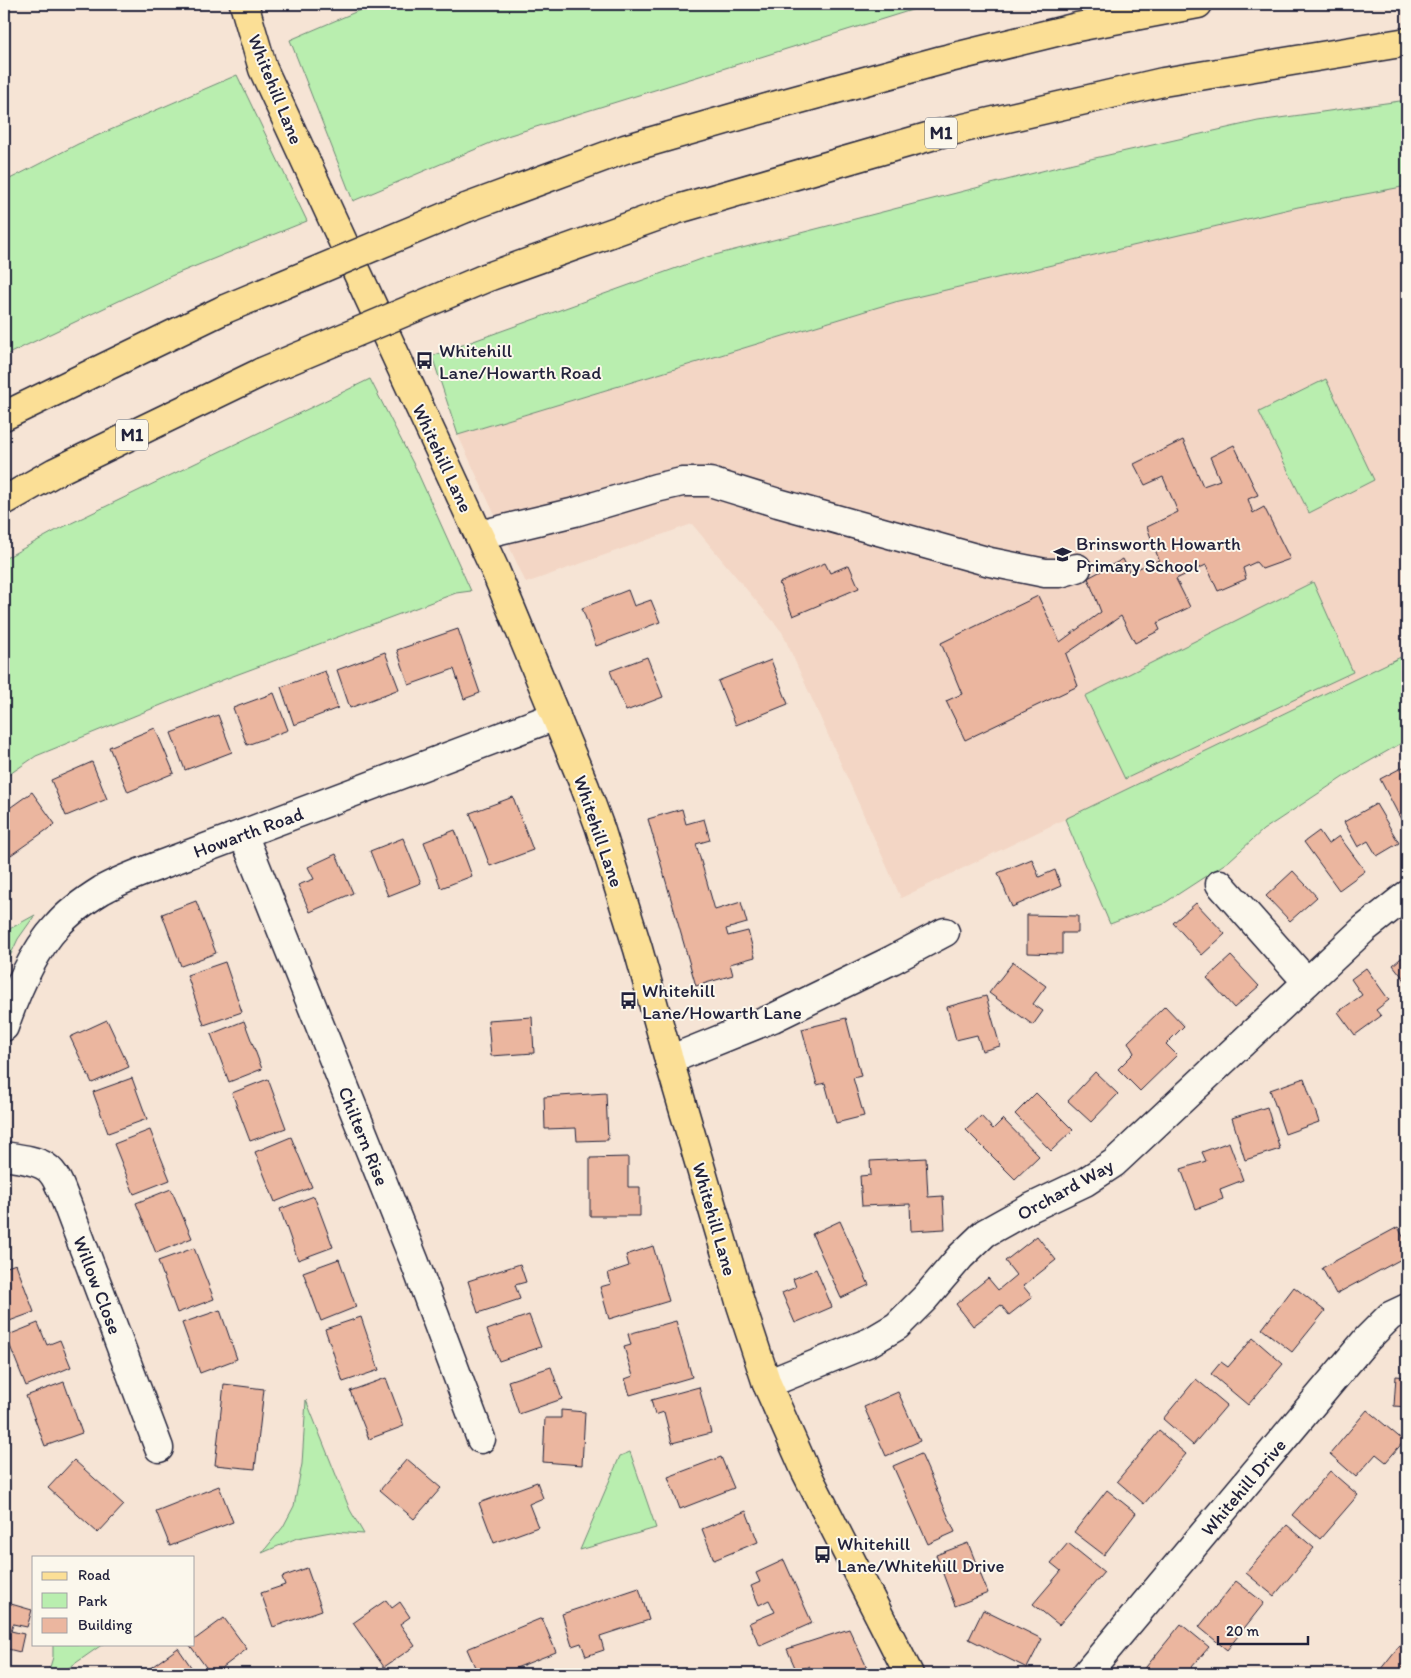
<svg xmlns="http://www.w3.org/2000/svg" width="1411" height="1678" viewBox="0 0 1411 1678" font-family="Itim,sans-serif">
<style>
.built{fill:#f3d6c5}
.green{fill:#b9eeaf;stroke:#6e8875}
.building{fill:#ebb69f;stroke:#22223b}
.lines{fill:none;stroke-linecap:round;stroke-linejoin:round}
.minor-casing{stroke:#22223b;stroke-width:31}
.major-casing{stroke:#22223b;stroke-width:31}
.highway-casing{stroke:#22223b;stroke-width:31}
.minor{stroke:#fbf7ec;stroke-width:28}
.major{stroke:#fbdf96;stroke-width:28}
.highway{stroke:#fbdf96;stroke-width:28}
.highway-bridge-casing{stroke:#22223b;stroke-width:31;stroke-linecap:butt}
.highway-bridge{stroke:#fbdf96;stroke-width:28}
.labels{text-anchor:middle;stroke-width:4;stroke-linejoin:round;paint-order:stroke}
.shield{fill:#fbf7ec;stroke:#636270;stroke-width:1}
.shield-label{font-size:18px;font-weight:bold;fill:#22223b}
.street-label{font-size:19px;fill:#22223b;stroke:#fbf7ec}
.poi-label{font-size:19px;fill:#22223b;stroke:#fbf7ec;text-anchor:start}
</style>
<rect width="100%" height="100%" fill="#f6e4d5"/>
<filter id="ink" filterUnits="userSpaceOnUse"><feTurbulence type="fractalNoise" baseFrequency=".02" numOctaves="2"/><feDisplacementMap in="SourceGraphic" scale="10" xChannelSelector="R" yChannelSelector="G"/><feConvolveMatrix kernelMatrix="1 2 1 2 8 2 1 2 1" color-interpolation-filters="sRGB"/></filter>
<g filter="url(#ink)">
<path class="built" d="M1407 186V654L901 898 782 632 692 524 526 583 458 435 895 302 1298 207Z"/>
<g class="green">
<path d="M374 4H931L507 136 353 201 290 40Z"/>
<path d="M237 75 307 221 171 276 4 356V182L78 144Z"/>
<path d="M1407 100V186L1298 207 895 302 458 435 432 356 707 257 1073 163 1258 121Z"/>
<path d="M370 379 416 469 471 591 456 593 225 679 36 756 4 778V559L55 531Z"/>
<path d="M1326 379 1374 480 1309 513 1259 412Z"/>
<path d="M1313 582 1353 672 1125 779 1085 696Z"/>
<path d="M1407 654V740L1354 770 1263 830 1229 861 1163 904 1110 924 1065 819Z"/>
<path d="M35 915 18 939 4 969V932Z"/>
<path d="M306 1400 350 1510 364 1534 331 1532 297 1538 262 1553 283 1527 294 1506 302 1464Z"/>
<path d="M630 1452 656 1528 580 1550 620 1456Z"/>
<path d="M53 1644H103L60 1674H48L53 1657Z"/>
</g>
<g class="building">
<path d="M1183 440 1203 486 1220 480 1210 457 1234 445 1258 495 1248 499 1253 513 1264 507 1290 559 1262 569 1256 562 1243 568 1246 579 1218 591 1206 565 1176 579 1190 607 1157 623 1160 630 1135 643 1121 616 1066 654 1078 686 965 740 946 701 962 694 941 643 1038 596 1060 642 1101 612 1088 578 1123 559 1129 572 1159 560 1147 527 1178 512 1163 477 1145 485 1134 464Z"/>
<path d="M825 563 830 573 849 565 859 588 793 616 779 583Z"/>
<path d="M628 590 634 606 651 600 660 622 596 646 582 608Z"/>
<path d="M458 629 480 693 464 699 454 669 409 685 397 650Z"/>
<path d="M385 652 399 689 350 708 337 670Z"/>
<path d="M647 657 663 697 626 711 610 671Z"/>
<path d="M771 660 788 704 736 725 718 681Z"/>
<path d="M325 671 338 708 294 725 281 687Z"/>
<path d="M274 693 288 730 247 745 233 708Z"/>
<path d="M218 715 232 752 185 770 171 733Z"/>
<path d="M155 728 174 773 128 792 109 747Z"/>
<path d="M92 762 107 799 66 816 51 780Z"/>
<path d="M1405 766 1407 770V831L1380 779Z"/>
<path d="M32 792 55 824 11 855 4 846V812Z"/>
<path d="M513 797 533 850 490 866 470 813Z"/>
<path d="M1376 804 1399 843 1377 856 1368 841 1358 847 1344 822Z"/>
<path d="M682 809 686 824 704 819 710 840 696 844 715 910 741 902 747 923 726 929 728 936 748 931 755 957 730 964 733 975 696 986 648 819Z"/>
<path d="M455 830 472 876 441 888 424 842Z"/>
<path d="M1319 831 1328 844 1339 836 1365 871 1339 890 1304 842Z"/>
<path d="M403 838 421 883 388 896 370 851Z"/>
<path d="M336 854 353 893 310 912 298 885 314 879 308 867Z"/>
<path d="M1032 859 1039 877 1055 870 1061 886 1012 907 998 873Z"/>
<path d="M1293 871 1317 897 1290 921 1266 896Z"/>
<path d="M196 901 216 953 181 966 162 914Z"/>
<path d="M1196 903 1225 934 1202 955 1173 923Z"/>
<path d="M1027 915 1078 916V933H1062V954L1027 953Z"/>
<path d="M1407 953V983L1393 965Z"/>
<path d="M1231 956 1259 986 1234 1008 1207 978Z"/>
<path d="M225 962 242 1012 204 1025 187 975Z"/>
<path d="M1013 962 1046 986 1033 1004 1043 1011 1033 1025 989 993Z"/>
<path d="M1366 968 1389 1000 1376 1010 1381 1016 1355 1035 1338 1012 1362 995 1351 979Z"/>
<path d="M986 996 1000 1046 982 1051 977 1035 956 1040 947 1007Z"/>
<path d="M1165 1006 1184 1026 1166 1044 1177 1055 1140 1091 1118 1069 1134 1053 1128 1042Z"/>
<path d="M532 1017 534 1053 491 1056 488 1020Z"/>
<path d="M846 1018 861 1076 853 1078 864 1116 836 1123 825 1083 817 1085 802 1029Z"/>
<path d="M107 1020 129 1067 92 1083 70 1037Z"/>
<path d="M244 1021 262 1069 229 1082 211 1034Z"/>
<path d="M1095 1072 1118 1094 1091 1122 1068 1101Z"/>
<path d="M132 1078 147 1119 108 1133 93 1092Z"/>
<path d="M1304 1078 1319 1122 1285 1134 1270 1090Z"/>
<path d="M268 1079 286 1128 250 1141 232 1093Z"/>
<path d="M606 1093 608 1140 577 1141 576 1128 545 1129 544 1097Z"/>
<path d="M1036 1093 1073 1130 1051 1151 1015 1114Z"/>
<path d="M1267 1107 1280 1149 1245 1160 1232 1118Z"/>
<path d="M981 1116 993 1129 1003 1119 1039 1156 1015 1179 966 1130Z"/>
<path d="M150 1130 170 1180 134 1194 114 1144Z"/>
<path d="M291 1137 312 1187 275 1202 255 1152Z"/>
<path d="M1229 1142 1243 1180 1220 1189 1223 1199 1196 1209 1181 1169 1206 1161 1202 1152Z"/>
<path d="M628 1157V1187H640V1216H590V1158Z"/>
<path d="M926 1158 928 1197 943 1196 945 1229 911 1231 910 1204 862 1206 860 1176 871 1175 870 1161Z"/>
<path d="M171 1189 192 1238 156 1253 136 1203Z"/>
<path d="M314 1196 333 1247 298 1260 280 1209Z"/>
<path d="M840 1221 869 1285 841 1298 812 1234Z"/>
<path d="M1398 1227 1407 1244V1256L1336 1294 1322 1268Z"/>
<path d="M1037 1236 1056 1260 1023 1286 1032 1297 1009 1315 1001 1305 973 1326 956 1304 988 1278 998 1290 1016 1275 1005 1261Z"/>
<path d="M653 1246 669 1301 609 1319 600 1287 611 1284 608 1273 629 1266 626 1255Z"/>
<path d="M194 1248 214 1299 177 1313 158 1261Z"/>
<path d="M339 1259 356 1307 321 1321 303 1272Z"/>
<path d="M16 1264 34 1312 4 1323V1268Z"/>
<path d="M520 1264 526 1282 515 1285 520 1299 478 1313 468 1281Z"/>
<path d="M816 1269 832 1307 795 1323 782 1293 796 1287 793 1279Z"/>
<path d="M1294 1287 1325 1311 1292 1352 1262 1329Z"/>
<path d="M220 1310 237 1359 200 1373 182 1323Z"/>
<path d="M529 1315 541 1347 499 1361 487 1330Z"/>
<path d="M361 1317 379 1370 343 1382 325 1329Z"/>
<path d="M676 1321 692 1377 630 1395 625 1379 633 1376 624 1347 631 1345 628 1334Z"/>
<path d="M38 1323 47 1345 60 1340 71 1367 26 1386 6 1336Z"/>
<path d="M1253 1338 1283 1364 1248 1405 1211 1374 1221 1362 1228 1367Z"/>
<path d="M551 1367 562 1399 519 1414 508 1381Z"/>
<path d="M1396 1376 1407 1377V1407L1394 1406Z"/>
<path d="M386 1378 404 1426 369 1439 350 1391Z"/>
<path d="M1196 1379 1227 1405 1193 1445 1163 1419Z"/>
<path d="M64 1382 82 1433 45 1446 26 1396Z"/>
<path d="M224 1384 264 1389 255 1469 215 1465Z"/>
<path d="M699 1387 711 1433 672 1443 664 1412 655 1415 651 1400Z"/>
<path d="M898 1392 920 1441 886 1456 864 1407Z"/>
<path d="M561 1410 585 1412 582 1465 543 1462 545 1418H561Z"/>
<path d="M1367 1410 1404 1441 1386 1462 1376 1454 1356 1477 1330 1454Z"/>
<path d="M1159 1431 1186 1454 1144 1504 1117 1481Z"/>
<path d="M921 1454 955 1532 928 1544 893 1466Z"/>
<path d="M721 1457 734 1488 680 1509 668 1477Z"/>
<path d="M407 1459 441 1488 414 1519 380 1490Z"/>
<path d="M74 1460 124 1505 98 1533 48 1488Z"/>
<path d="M1330 1471 1358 1495 1320 1539 1292 1515Z"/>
<path d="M537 1482 543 1498 529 1504 538 1527 494 1543 479 1503Z"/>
<path d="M219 1486 233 1522 170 1546 156 1511Z"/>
<path d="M1107 1490 1136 1513 1104 1555 1074 1532Z"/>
<path d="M746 1511 758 1542 714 1560 702 1529Z"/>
<path d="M1287 1525 1314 1548 1274 1596 1246 1573Z"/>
<path d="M968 1543 988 1593 955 1606 936 1555Z"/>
<path d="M1068 1543 1104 1572 1059 1625 1033 1604 1061 1571 1051 1563Z"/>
<path d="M784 1560 812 1623 760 1646 749 1623 775 1612 769 1600 759 1605 751 1586 760 1582 756 1573Z"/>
<path d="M307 1568 322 1610 273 1627 261 1593 285 1585 282 1577Z"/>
<path d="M1236 1581 1264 1603 1227 1650 1199 1627Z"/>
<path d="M639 1588 649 1620 600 1636 604 1650 586 1656 581 1643 572 1646 562 1614Z"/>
<path d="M386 1600 392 1608 400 1602 410 1617 400 1624 415 1646 384 1667 353 1623Z"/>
<path d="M4 1602 32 1610 27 1627 13 1624 11 1631 24 1634 20 1652 4 1648Z"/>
<path d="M983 1610 1042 1639 1027 1668 969 1639Z"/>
<path d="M224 1618 247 1649 214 1674H211L189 1644H194V1640Z"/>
<path d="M542 1618 556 1652 501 1674H478L467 1649Z"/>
<path d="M1181 1624 1209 1647 1186 1674H1145L1142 1672Z"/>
<path d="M849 1629 870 1674H808L812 1672 809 1666 797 1672 787 1649Z"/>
<path d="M1407 1636V1674H1385L1380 1670Z"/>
<path d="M178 1648 196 1674H142Z"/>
</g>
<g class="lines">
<defs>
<g id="minor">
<path d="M479 535 575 512 656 488 682 482H710L778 503 990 562 1045 573H1060L1077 568"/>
<path d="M243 834 414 1260 481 1439"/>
<path d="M1220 884 1307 982"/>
<path d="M4 1027C16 992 32 953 57 926 69 912 86 900 102 890 116 882 132 876 147 870L556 716"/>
<path d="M669 1060 773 1018 892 960 945 932"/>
<path d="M4 1156C16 1158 36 1160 46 1167 57 1174 62 1192 67 1204L159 1448"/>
<path d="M767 1384 870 1342 897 1326 925 1298 961 1256 985 1233 1028 1209 1085 1182 1114 1163 1364 929 1407 895"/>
<path d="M1086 1674 1367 1339 1390 1316 1407 1308"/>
</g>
<path id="major" d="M244 4 263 69 495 570 585 787 600 828 638 949 669 1060 741 1305 767 1384 806 1472 909 1674"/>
<g id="highway">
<path d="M466 208 625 149 774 106 942 60 1077 27 1198 4"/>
<path d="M488 277 678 209 938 134 1163 82 1407 42"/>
<path d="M4 416 225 309"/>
<path d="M4 501 55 472 262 372"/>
</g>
</defs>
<use href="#minor" class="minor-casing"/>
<use href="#major" class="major-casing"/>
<use href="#highway" class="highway-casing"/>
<use href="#minor" class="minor"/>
<use href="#major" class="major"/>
<use href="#highway" class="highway"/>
<defs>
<g id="highway-bridge">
<path d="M225 309 466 208"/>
<path d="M262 372 488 277"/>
</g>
</defs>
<use href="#highway-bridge" class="highway-bridge-casing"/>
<use href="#highway-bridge" class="highway-bridge"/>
</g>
</g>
<defs>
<symbol id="bus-bare" viewBox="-9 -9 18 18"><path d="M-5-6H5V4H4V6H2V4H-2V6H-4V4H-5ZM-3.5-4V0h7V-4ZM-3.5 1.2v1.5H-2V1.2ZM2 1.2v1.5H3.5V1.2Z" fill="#22223b" stroke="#fbf7ec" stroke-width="2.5" paint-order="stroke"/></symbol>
<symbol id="school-bare" viewBox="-9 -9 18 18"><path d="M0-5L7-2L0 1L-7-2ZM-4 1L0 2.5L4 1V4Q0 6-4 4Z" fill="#22223b" stroke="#fbf7ec" stroke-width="2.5" paint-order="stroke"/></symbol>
</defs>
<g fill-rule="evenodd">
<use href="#bus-bare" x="412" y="348" width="25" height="25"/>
<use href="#school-bare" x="1050" y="542" width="25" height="25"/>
<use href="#bus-bare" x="616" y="988" width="25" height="25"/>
<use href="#bus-bare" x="810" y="1542" width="25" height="25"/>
</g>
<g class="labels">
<g class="shield">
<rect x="925" y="117.5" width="32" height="31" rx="4"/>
<rect x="116" y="419.5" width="32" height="31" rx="4"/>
</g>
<g class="shield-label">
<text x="941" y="139">M1</text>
<text x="132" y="441">M1</text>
</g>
<g class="street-label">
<text transform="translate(276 89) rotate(68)" y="7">Whitehill Lane</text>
<text transform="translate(443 458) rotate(65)" y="7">Whitehill Lane</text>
<text transform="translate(599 831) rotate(71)" y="7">Whitehill Lane</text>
<text transform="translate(248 832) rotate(-20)" y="7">Howarth Road</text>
<text transform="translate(364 1136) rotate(68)" y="7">Chiltern Rise</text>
<text transform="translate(1065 1189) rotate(-29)" y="7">Orchard Way</text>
<text transform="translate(715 1219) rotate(74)" y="7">Whitehill Lane</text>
<text transform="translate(98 1285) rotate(69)" y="7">Willow Close</text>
<text transform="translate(1243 1487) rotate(-50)" y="7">Whitehill Drive</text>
</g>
<g class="poi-label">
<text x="439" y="357">Whitehill<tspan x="439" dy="22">Lane/Howarth Road</tspan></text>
<text x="1076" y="550">Brinsworth Howarth<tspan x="1076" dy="22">Primary School</tspan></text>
<text x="642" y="997">Whitehill<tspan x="642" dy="22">Lane/Howarth Lane</tspan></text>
<text x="837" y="1550">Whitehill<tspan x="837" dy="22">Lane/Whitehill Drive</tspan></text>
</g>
</g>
<rect width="1411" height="1678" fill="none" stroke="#fbf7ec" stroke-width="20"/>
<rect x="10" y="10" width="1391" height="1658" fill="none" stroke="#22223b" stroke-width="2" filter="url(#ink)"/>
<rect x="32" y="1556" width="162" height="90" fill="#fbf7ec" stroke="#a4a2a5"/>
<rect x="42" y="1572" width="25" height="8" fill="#fbdf96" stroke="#a4a2a5"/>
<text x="78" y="1580" font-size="15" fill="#22223b">Road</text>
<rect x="42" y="1593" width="25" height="15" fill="#b9eeaf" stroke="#a4a2a5"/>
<text x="78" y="1606" font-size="15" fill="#22223b">Park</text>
<rect x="42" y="1618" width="25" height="15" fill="#ebb69f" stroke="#a4a2a5"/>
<text x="78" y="1630" font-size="15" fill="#22223b">Building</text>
<path d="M1218 1636v8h90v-8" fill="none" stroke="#22223b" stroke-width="2.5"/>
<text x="1226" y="1636" font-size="15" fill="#22223b" stroke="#fbf7ec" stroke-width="4" paint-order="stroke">20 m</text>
</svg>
